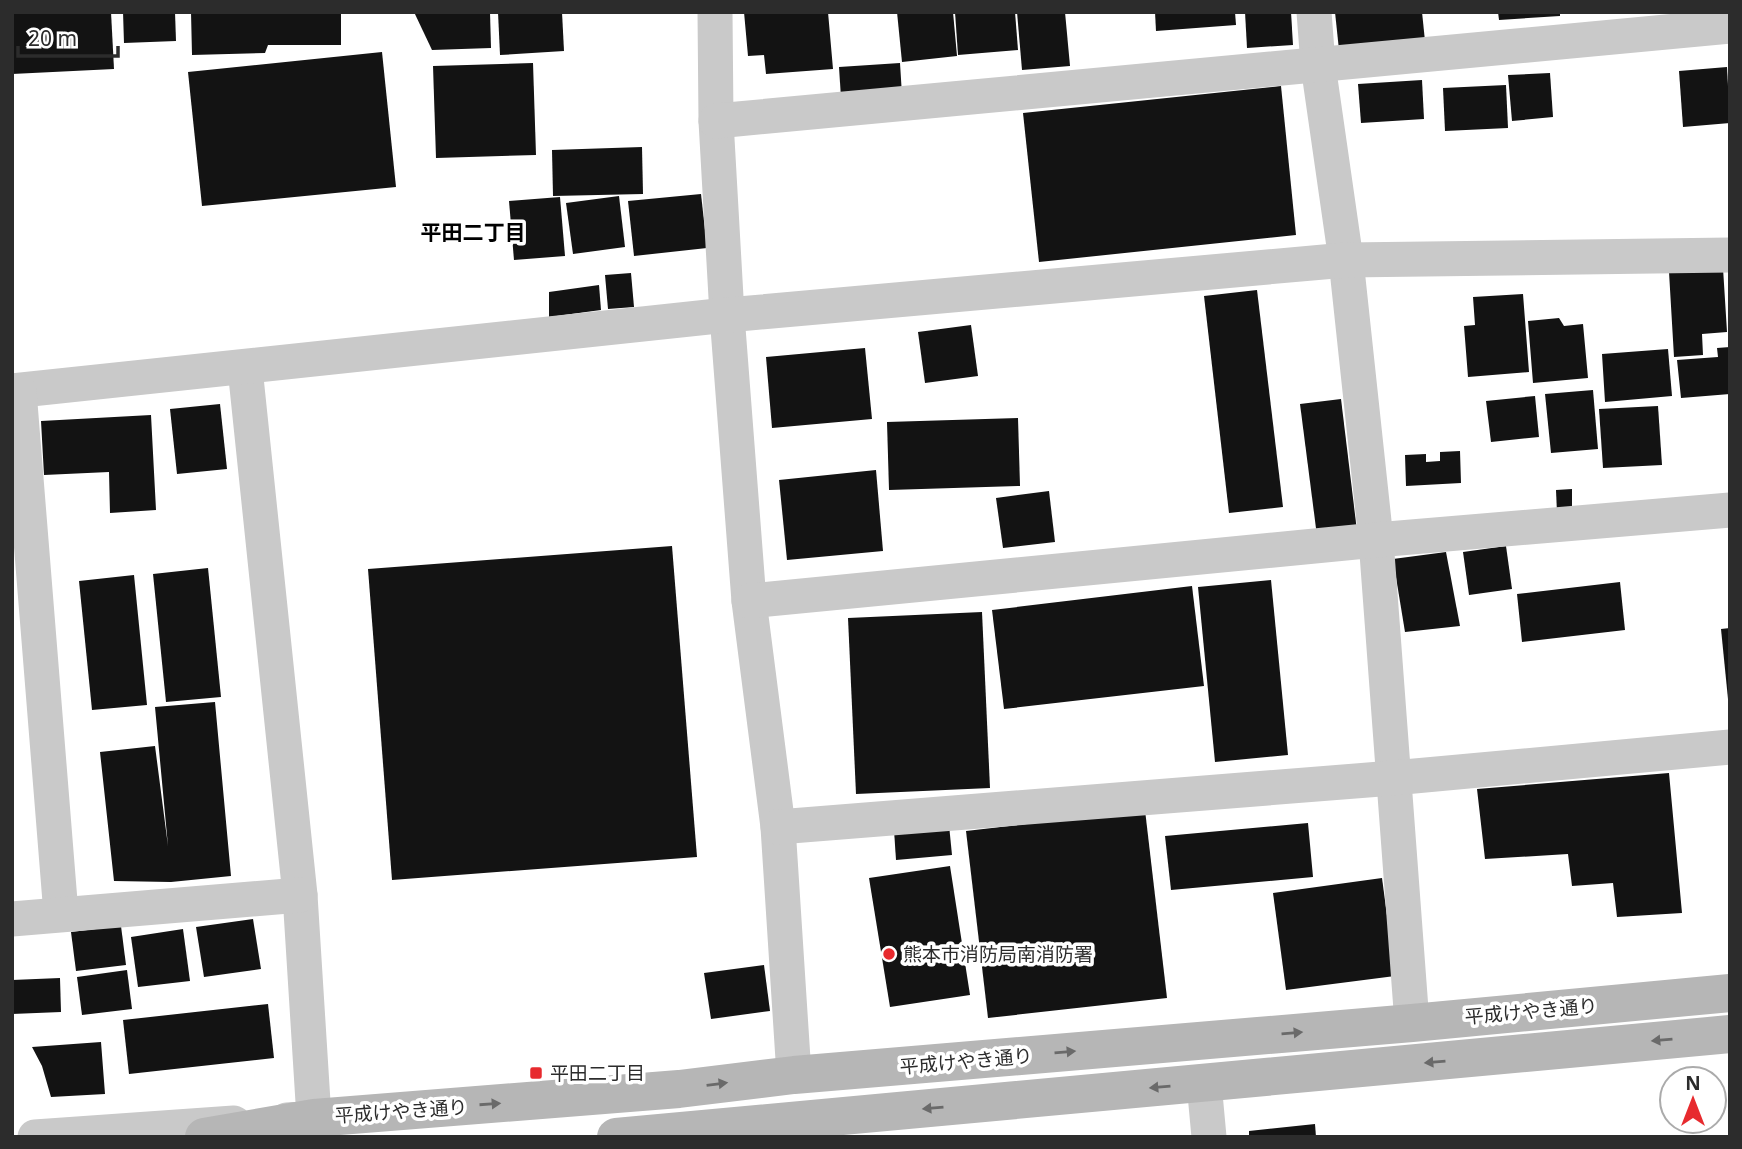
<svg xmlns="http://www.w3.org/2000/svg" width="1742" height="1149" viewBox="0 0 1742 1149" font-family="'Noto Sans','Noto Sans JP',sans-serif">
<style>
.building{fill:#131313}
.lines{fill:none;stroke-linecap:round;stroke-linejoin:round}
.street{stroke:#c9c9c9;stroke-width:35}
.secondary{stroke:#b6b6b6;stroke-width:38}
.oneway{fill:#6a6a6a}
.poi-dot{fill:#e72a2e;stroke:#fff;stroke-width:2.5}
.labels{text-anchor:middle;stroke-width:7;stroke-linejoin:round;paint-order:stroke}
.poi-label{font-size:19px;fill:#2c2c2c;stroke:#fff;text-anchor:start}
.street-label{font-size:19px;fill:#2c2c2c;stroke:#fff}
.neighbourhood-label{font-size:21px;font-weight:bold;fill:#000;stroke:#fff}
</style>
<rect width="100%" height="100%" fill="#fff"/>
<g class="building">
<path d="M12 12H111L114 69 12 74Z"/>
<path d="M123 12H175L176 41 124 43Z"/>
<path d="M191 12H341V45H268L265 53 192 55Z"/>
<path d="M414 12H490L491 48 432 50Z"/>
<path d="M498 12H562L564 51 500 55Z"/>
<path d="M744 12H828L833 69 766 74 764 55 748 56Z"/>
<path d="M897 12H953L957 56 902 62Z"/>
<path d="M955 12H1015L1018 50 958 55Z"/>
<path d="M1017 12H1065L1070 66 1022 70Z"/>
<path d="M1155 12H1235L1236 25 1156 31Z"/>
<path d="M1245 12H1291L1293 45 1247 48Z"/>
<path d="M1335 12H1422L1425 41 1339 50Z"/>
<path d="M1498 12H1560V16L1499 20Z"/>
<path d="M382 52 396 187 202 206 188 72Z"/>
<path d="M533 63 536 155 436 158 433 66Z"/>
<path d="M900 63 902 95 841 98 839 67Z"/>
<path d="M1727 67 1730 123 1683 127 1679 71Z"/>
<path d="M1550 73 1553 117 1512 121 1508 75Z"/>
<path d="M1422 80 1424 119 1361 123 1358 84Z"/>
<path d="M1506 85 1508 128 1445 131 1443 88Z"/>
<path d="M1281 86 1296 235 1039 262 1023 113Z"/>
<path d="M642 147 643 194 553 196 552 150Z"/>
<path d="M701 194 707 248 634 256 628 201Z"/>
<path d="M619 196 625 247 573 254 566 203Z"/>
<path d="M560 197 565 256 514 260 509 201Z"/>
<path d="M1723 268 1727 332 1702 334 1703 355 1674 357 1669 272Z"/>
<path d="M631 273 634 307 608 309 605 275Z"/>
<path d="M599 285 601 310 549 317V292Z"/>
<path d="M1257 290 1283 507 1229 513 1204 296Z"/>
<path d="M1523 294 1529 372 1468 377 1464 326 1475 325 1473 297Z"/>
<path d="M1559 318 1564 326 1583 324 1588 378 1533 383 1528 321Z"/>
<path d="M971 325 978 376 925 383 918 332Z"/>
<path d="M1730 347V394L1681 398 1677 360 1718 357 1717 348Z"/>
<path d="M865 348 872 419 772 428 766 357Z"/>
<path d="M1668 349 1672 396 1605 402 1602 354Z"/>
<path d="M1593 390 1598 449 1551 453 1545 394Z"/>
<path d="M1535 396 1539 437 1491 442 1486 401Z"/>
<path d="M1341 399 1357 531 1317 536 1300 404Z"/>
<path d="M220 404 227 469 177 474 170 409Z"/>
<path d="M1658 406 1662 465 1603 468 1599 409Z"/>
<path d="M151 415 156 510 110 513 109 472 44 475 41 421Z"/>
<path d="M1018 418 1020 486 889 490 887 422Z"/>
<path d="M1460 451 1461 483 1406 486 1405 455 1426 454V462L1440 461V452Z"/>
<path d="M876 470 883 551 787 560 779 480Z"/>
<path d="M1572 489V513H1557L1556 490Z"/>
<path d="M1049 491 1055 542 1003 548 996 498Z"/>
<path d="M672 546 697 857 392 880 368 569Z"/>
<path d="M1506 546 1512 589 1469 595 1463 552Z"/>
<path d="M1446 552 1460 626 1405 632 1393 559Z"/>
<path d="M208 568 221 697 166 702 153 574Z"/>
<path d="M134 575 147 705 92 710 79 581Z"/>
<path d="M1271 580 1288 755 1215 762 1198 587Z"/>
<path d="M1620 582 1625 630 1522 642 1517 594Z"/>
<path d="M1192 586 1204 686 1004 709 992 610Z"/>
<path d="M982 612 990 788 856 794 848 618Z"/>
<path d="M1730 628V698L1728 699 1721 629Z"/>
<path d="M215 702 231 876 171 882 114 881 100 752 155 746 168 846 155 707Z"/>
<path d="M1669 773 1682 913 1617 917 1613 883 1572 886 1568 854 1485 859 1477 789Z"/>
<path d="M1145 810 1167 998 988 1018 966 831Z"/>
<path d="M1308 823 1313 877 1171 890 1165 836Z"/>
<path d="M949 825 952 855 896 860 894 830Z"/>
<path d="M950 866 970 995 890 1007 869 878Z"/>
<path d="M1382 878 1395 976 1286 990 1273 893Z"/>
<path d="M253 919 261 969 204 977 196 927Z"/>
<path d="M121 926 126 965 76 971 71 932Z"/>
<path d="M183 929 190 981 138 987 131 937Z"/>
<path d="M764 965 770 1011 711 1019 704 973Z"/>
<path d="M127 970 132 1009 82 1015 77 977Z"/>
<path d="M60 978 61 1012 12 1014V980Z"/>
<path d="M268 1004 274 1058 129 1074 123 1020Z"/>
<path d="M101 1042 105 1094 51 1097 42 1066 32 1047Z"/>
<path d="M1315 1124 1316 1137H1249V1131Z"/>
</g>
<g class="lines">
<g class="street">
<path d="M715 12 716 121 727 315 749 601 778 827 794 1075"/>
<path d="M1314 12 1318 65 1346 260 1376 540 1412 1023"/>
<path d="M716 121 1730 26"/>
<path d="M245 368 300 895 314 1118 287 1120"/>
<path d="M12 391 727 315 1346 260 1730 255"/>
<path d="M19 391 61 914"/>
<path d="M749 601 1376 540 1730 510"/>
<path d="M778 827 1393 778 1730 747"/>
<path d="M12 919 300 895"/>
<path d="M1204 1083 1209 1137"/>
<path d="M35 1137 234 1123"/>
</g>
<g class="secondary">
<path d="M204 1137 314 1118 679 1089 794 1075 1412 1023 1730 993"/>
<path d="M616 1137 1730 1034"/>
</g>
</g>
<defs><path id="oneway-solid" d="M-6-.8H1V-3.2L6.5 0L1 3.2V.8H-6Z" transform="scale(1.75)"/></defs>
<g class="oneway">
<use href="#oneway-solid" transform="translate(1292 1033) rotate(-5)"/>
<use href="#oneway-solid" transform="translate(1662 1040) rotate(175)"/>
<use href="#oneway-solid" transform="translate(1065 1052) rotate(-5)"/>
<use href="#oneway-solid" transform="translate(1435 1062) rotate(175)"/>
<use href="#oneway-solid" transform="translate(717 1084) rotate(-7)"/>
<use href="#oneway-solid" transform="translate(1160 1087) rotate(175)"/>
<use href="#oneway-solid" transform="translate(490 1104) rotate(-4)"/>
<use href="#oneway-solid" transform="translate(933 1108) rotate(175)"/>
</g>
<g class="poi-dot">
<circle cx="889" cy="954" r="7"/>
<rect x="529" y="1066" width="14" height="14" rx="3.5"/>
</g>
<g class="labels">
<g class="poi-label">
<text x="903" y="961">熊本市消防局南消防署</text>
<text x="550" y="1080">平田二丁目</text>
</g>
<g class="street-label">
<text transform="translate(1531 1011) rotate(-5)" y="7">平成けやき通り</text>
<text transform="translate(966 1061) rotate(-5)" y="7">平成けやき通り</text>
<text transform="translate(401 1111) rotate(-4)" y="7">平成けやき通り</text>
</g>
<g class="neighbourhood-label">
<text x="473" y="240">平田二丁目</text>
</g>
</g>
<rect width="1742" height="1149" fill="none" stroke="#2c2c2c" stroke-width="28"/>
<g transform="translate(1693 1100)"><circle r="33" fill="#ffffff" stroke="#ababab" stroke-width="2"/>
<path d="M0-5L12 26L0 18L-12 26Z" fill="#e72a2e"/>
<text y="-10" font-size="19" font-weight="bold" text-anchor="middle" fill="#2c2c2c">N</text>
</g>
<path d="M18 46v10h100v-10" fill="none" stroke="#2c2c2c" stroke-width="3.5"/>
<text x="28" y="46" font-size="21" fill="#2c2c2c" stroke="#ffffff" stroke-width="5" paint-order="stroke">20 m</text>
</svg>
